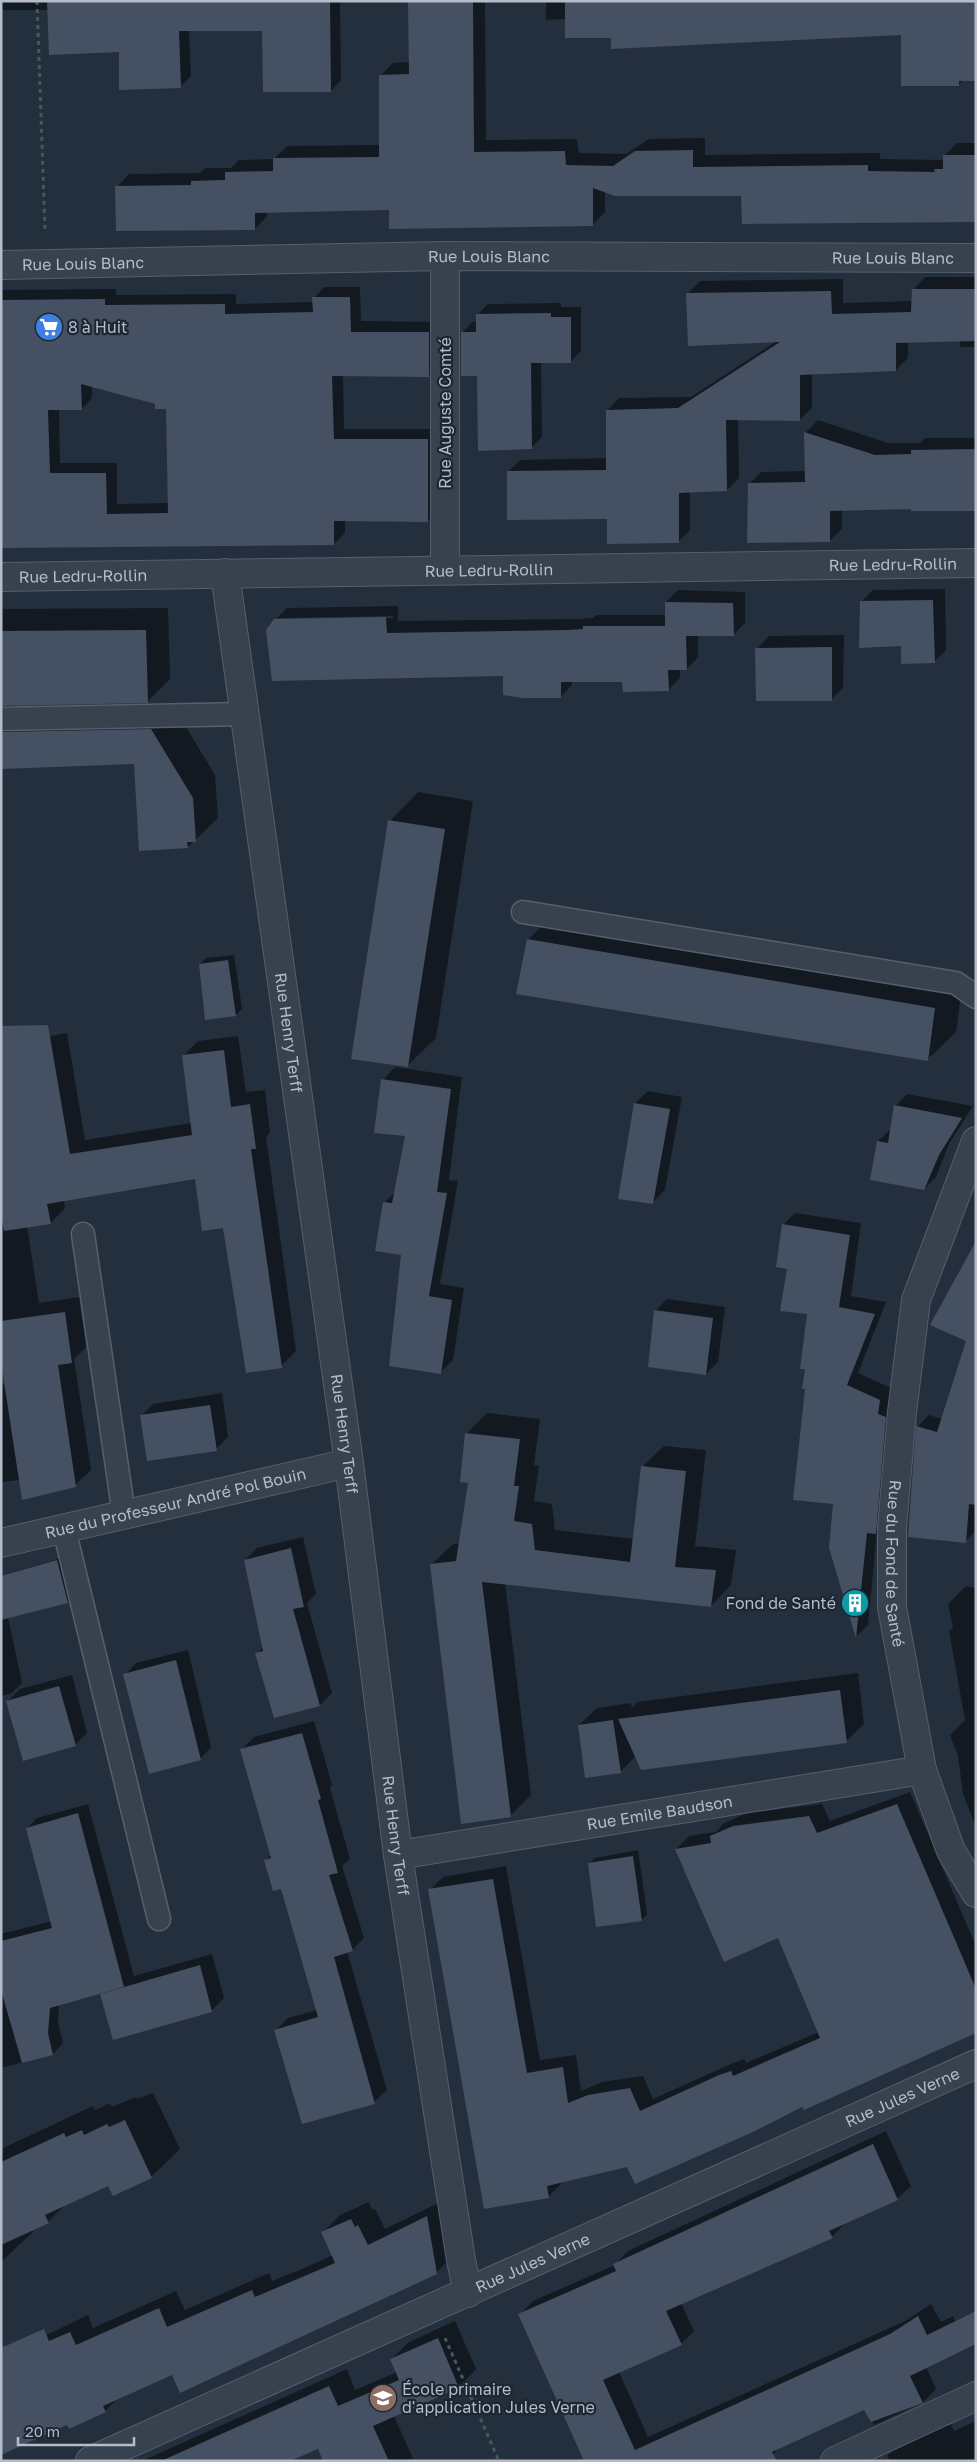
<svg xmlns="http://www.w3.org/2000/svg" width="977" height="2462" viewBox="0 0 977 2462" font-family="'Golos Text',sans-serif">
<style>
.shadow{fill:#0007;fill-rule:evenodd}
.building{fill:#455162;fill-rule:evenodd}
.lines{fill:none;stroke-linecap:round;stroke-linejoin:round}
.service-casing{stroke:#565f6c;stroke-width:25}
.minor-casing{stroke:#565f6c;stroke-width:30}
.path{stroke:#44595c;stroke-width:3;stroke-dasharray:4 4;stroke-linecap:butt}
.service{stroke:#38414e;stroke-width:22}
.minor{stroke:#38414e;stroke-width:28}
.labels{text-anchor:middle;stroke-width:4.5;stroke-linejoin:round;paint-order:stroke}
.street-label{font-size:16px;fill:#b4bcc9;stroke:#1d2633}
.poi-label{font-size:16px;fill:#b4bcc9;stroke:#1d2633;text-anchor:start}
</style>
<rect width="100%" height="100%" fill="#242f3e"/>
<g class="shadow">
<path d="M1 1H340L341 80 331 91 263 30H189L191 76 180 87 49 10H1Z"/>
<path d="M409 1H485L486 140 577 139 579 153 626 154 649 139 705 138V155L880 153V159L944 160V156L957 143H976V220L742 195 605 191V212L592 225 390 209 267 211V216L255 229 117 187 129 174 200 173 205 168H231L239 160 274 159 287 146 380 145 381 75 393 63 410 62Z"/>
<path d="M546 1H976L964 80 958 85 902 34 612 37 566 19 546 20Z"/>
<path d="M925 277H976V347H960V340L908 341V358L896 370 812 373V408L799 420 738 419 739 478 727 490 690 491V530L678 542 608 518 508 472 520 460 607 458V411L619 398 691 397 777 341 687 294 700 281 843 279V303L913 301V290Z"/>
<path d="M324 287H360L361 321 440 322V365L429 375H343L344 429H438L439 510 428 521 345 520V533L334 544 1 547V290L116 289V295L236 294V304L314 302V298ZM92 386 168 408 169 503 117 504V463H60L59 409H82L92 398Z"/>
<path d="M561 303V307H581V351L570 362H541L542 437 531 448 478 374 462 333 472 322H477V315L488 304Z"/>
<path d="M818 420 888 443H920L925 438H976V510L912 508 842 510V529L829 541 749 484 761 472 806 471V432Z"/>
<path d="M945 589 946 650 934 662 902 645 861 602 873 590Z"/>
<path d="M678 590 745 592V623L733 635H698V657L687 669H680V678L668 690 624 681 572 680V685L560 697 504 674 275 620 277 618V621L393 618V616L277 618 287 608 398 606V621L580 619 593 618 596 615H666V602Z"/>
<path d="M168 608 170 679 147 702 14 704 17 708 174 707 215 775 218 818 188 847 135 763 1 767V609Z"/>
<path d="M844 635 843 688 831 700 757 649 769 636Z"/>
<path d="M418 792 473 801 436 1038 407 1066 390 821Z"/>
<path d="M556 911 963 980 956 1032 927 1060 528 940Z"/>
<path d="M234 955 242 1009 236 1015 200 964 206 958Z"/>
<path d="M67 1033 85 1140 191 1123 183 1056 198 1041 238 1036 246 1092 265 1090 270 1132 266 1137 296 1351 281 1366 224 1226 196 1178 64 1200 65 1208 51 1223 27 1226 39 1303 79 1297 86 1347 74 1359 91 1470 75 1485 20 1480 1 1482V1385L6 1384 1 1353V1046Z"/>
<path d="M395 1067 462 1077 449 1180 458 1181 440 1284 464 1288 453 1360 441 1372 384 1203 396 1191 407 1135 383 1080Z"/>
<path d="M648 1091 682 1097 665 1190 653 1202 620 1198 635 1103Z"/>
<path d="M907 1094 973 1106 949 1144 936 1177 924 1189 878 1141 891 1129 895 1106Z"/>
<path d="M795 1213 861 1223 851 1296 886 1302 858 1373 891 1388 888 1521 877 1531 868 1625 857 1636 830 1548 834 1503 806 1388 809 1313 788 1268 783 1225Z"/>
<path d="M976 1248V1531L965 1541 909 1528 918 1426 929 1415 942 1419 967 1341Z"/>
<path d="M667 1299 725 1307 718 1362 706 1374 655 1311Z"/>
<path d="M222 1393 228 1437 216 1449 141 1416 153 1404Z"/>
<path d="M487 1413 540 1419 534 1465 539 1466 534 1501 552 1504 555 1530 634 1539 643 1466 664 1446 706 1450 695 1546 736 1550 731 1585 711 1606 505 1583 531 1795 510 1816 432 1564 453 1544 460 1543 470 1482 466 1434Z"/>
<path d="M303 1537 316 1594 307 1603 332 1693 320 1705 275 1717 257 1653 264 1646 245 1560 257 1548Z"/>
<path d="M71 1555 79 1590 67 1602 8 1617 22 1683 12 1693 1 1696V1576Z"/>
<path d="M966 1586 976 1588V1828L963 1793 958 1756 950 1735 965 1720 949 1631 953 1628 948 1604Z"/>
<path d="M188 1650 211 1747 200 1759 125 1675 136 1663Z"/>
<path d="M858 1673 864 1724 846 1741 636 1756 620 1772 579 1725 597 1708 631 1703 632 1708 637 1702Z"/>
<path d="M72 1675 87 1733 75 1745 8 1701 20 1689Z"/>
<path d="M314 1721 332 1785 330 1788 350 1859 342 1866 364 1938 352 1950 347 1951 387 2090 374 2102 276 2030 288 2018 317 2010 282 1887 265 1861 271 1855 241 1750 254 1737Z"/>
<path d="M910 1792 976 1946V2032L803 2105 627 2165 561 2181V2184L548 2197 430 1890 443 1877 506 1866 540 2060 576 2055 581 2091 602 2082 643 2076 653 2099 733 2063 744 2059 746 2063 819 2032 778 1936 676 1849 689 1836 716 1832 724 1823 747 1813 822 1804 830 1821Z"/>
<path d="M88 1804 134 1976 212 1954 224 1998 212 2010 114 2038 101 1994 104 1991 59 2004 58 2022 63 2043 53 2054 1 2068V1934L52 1921 27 1828 37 1818Z"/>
<path d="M638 1850 647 1914 642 1920 589 1864 595 1858Z"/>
<path d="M153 2093 180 2149 151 2177 109 2184 66 2204 48 2222 32 2230 33 2232 1 2262V2149L93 2106 95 2110 110 2103 112 2107 136 2097 137 2099Z"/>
<path d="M886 2131 911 2186 897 2199 845 2223 832 2237 681 2303 694 2331 681 2344 619 2372 648 2437 905 2321 931 2304 941 2322 953 2316 966 2341 926 2367 936 2389 923 2402 874 2425 864 2409 781 2446 773 2454 586 2461 520 2314 533 2301 615 2265 628 2251Z"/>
<path d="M444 2200 454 2255 436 2273 173 2374 119 2397 105 2411 67 2423 1 2357 88 2315 93 2328 176 2291 185 2310 269 2273 272 2281 302 2269 333 2255 323 2232 340 2215 369 2202 372 2210 375 2209 385 2229Z"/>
<path d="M455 2321 476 2369 459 2387 394 2416 414 2461H324L318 2447 287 2461H142L347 2369 355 2390 397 2372 391 2359 409 2342Z"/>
<path d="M949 2420 954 2431 976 2421V2461H889L888 2455 900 2443Z"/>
</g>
<g class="building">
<path d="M47 1H330L331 92H263L262 31H179L181 88 119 90V52L49 55Z"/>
<path d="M408 1H473L474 152 565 151 566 165 613 166 635 151 693 150V167L868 165V171L935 172 934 169H943V155H976V222L742 224 741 196H615L593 188V226L389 229V210L255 213V230L116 231 115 186 191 185V181L225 180V172L273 171V158L379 157V75L409 74Z"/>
<path d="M565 1H976V81H959V86H901V35L611 49V38H565Z"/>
<path d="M912 289H976V341L896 343V371L800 375V421L726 420 727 491 679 493V543L607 544V519L507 520V471L606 470V410L678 408 780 342 688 346 686 293 831 291 832 314 911 312Z"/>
<path d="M312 297H350L351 332H429V377L332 376 334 439H428V522L334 521V545L1 548V300L105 299V305L225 304V314L313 312ZM81 384 155 404V409H166L168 513 107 514 106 473H50L48 410H82Z"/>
<path d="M551 313V317H571V363H531L532 449 478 451 477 376H461V332H476V314Z"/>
<path d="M804 432 875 455 911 454V450L976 449V511H911V509L830 511V542L747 543 748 483 805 482Z"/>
<path d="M933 600 935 663 901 664V646L859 648 860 601Z"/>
<path d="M665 602 733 603 734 636H686L687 670H668L669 691 623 692 622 682H561V698H523L503 695V676L272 681 266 630 274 619 386 617 387 633 568 630 583 629V626H665Z"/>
<path d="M146 630 148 703 1 706V631Z"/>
<path d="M832 647V701H756L755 648Z"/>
<path d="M151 729 193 798 196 842H187L188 848 139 851 134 764 1 769V732Z"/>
<path d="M388 820 445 829 408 1067 351 1059Z"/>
<path d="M527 939 935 1008 928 1061 516 994Z"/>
<path d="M228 960 236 1016 205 1020 199 964Z"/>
<path d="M48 1025 70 1154 192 1135 182 1055 224 1050 231 1107 250 1104 256 1149H251L282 1368 246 1373 223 1228 202 1231 195 1179 47 1204 51 1224 4 1231 1 1214V1026Z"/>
<path d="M381 1079 451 1089 437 1192 447 1193 429 1296 452 1300 441 1374 389 1366 401 1255 375 1251 383 1202 392 1203 405 1136 374 1133Z"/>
<path d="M634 1103 670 1109 653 1204 618 1199Z"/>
<path d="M894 1105 962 1118 939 1155 924 1190 870 1180 877 1141 888 1143Z"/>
<path d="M782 1224 850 1235 839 1307 875 1314 847 1385 880 1400 878 1414 886 1417 876 1534 867 1533 856 1638 829 1548 833 1504 793 1500 805 1389H802L805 1369H800L807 1314 780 1311 787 1269 776 1267Z"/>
<path d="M976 1241V1505L969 1504 966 1543 908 1537 916 1426 937 1432 966 1341 930 1325Z"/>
<path d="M654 1310 713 1318 706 1375 648 1367Z"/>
<path d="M65 1312 72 1363 58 1365 76 1487 22 1500 1 1362V1321Z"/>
<path d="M210 1405 217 1451 147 1461 140 1415Z"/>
<path d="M465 1433 520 1439 514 1486H519L514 1521 532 1524 535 1550 630 1562 641 1466 686 1471 675 1567 716 1570 711 1607 482 1582 511 1817 461 1824 430 1564 456 1561 468 1483 460 1482Z"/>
<path d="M291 1548 304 1607 293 1609 320 1706 274 1718 255 1653 263 1651 244 1560Z"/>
<path d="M57 1560 68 1603 1 1620V1576Z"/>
<path d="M176 1660 201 1760 149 1774 123 1674Z"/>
<path d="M59 1686 76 1746 23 1761 6 1701Z"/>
<path d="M840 1690 847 1743 641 1770 618 1719Z"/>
<path d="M613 1720 621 1773 585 1778 578 1725Z"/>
<path d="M302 1733 321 1799 318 1800 338 1873 329 1875 353 1951 334 1957 375 2104 302 2124 274 2030 318 2017 281 1889 273 1891 264 1860 271 1858 240 1749Z"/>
<path d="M897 1804 976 1989V2033L804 2110 802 2107 753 2132 635 2184 627 2167 547 2186 549 2198 484 2209 428 1889 493 1879 527 2073 563 2067 568 2103 588 2095 630 2088 640 2111 719 2075 731 2071 733 2076 820 2038 778 1938 724 1962 675 1849 711 1843 710 1836 733 1826 809 1816 817 1833Z"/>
<path d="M78 1813 124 1987 50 2008 48 2033 53 2055 22 2063 1 1990V1941L52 1928 26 1828Z"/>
<path d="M633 1856 642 1921 596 1927 588 1863Z"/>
<path d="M200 1965 212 2012 113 2040 100 1994Z"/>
<path d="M125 2120 152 2178 113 2196 108 2186 45 2215 49 2223 1 2245V2162L64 2133 66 2137 82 2130 84 2135 107 2124 109 2127Z"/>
<path d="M873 2144 898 2200 829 2231 833 2238 666 2311 682 2345 603 2380 635 2450 890 2334 918 2316 927 2335 976 2311V2344L910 2376 923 2403 871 2422 864 2410 772 2452 777 2461H584L518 2314 616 2271 613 2264Z"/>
<path d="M427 2216 437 2274 180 2393 172 2375 103 2406 106 2412 69 2429 67 2425 1 2455V2348L44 2329 49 2341 70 2332 76 2345 159 2308 167 2327 252 2290 255 2297 335 2263 321 2232 351 2219 355 2227 358 2225 368 2245Z"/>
<path d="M438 2338 459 2388 373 2426 389 2461H323L318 2449 290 2461H161L329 2386 338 2406 399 2380 390 2359Z"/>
</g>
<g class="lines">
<defs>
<g id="service">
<path d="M1 719 245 714"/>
<path d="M523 912 956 983 976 997"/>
<path d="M83 1234 124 1515"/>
<path d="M64 1529 159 1919"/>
</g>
<g id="minor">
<path id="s1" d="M1 265 445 256 976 258"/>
<path d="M445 570V256"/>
<path id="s2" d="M225 573 349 1463 398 1855 461 2260 468 2293"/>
<path id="s3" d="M1 577 976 563"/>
<path id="s4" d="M976 1141 916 1300 902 1412 892 1527V1607L922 1770 951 1851 976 1893"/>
<path id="s5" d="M1 1543 349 1463"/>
<path id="s6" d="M398 1855 922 1770"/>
<path id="s7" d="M90 2461 976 2064"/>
<path d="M835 2461 976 2396"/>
</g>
</defs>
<use href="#service" class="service-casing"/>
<use href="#minor" class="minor-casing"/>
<g class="path">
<path d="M37 1 45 230"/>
<path d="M445 2338 499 2461"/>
</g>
<use href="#service" class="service"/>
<use href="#minor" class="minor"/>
</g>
<defs>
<symbol id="supermarket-disc" viewBox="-11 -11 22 22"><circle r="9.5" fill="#3f7fe0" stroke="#1d2633"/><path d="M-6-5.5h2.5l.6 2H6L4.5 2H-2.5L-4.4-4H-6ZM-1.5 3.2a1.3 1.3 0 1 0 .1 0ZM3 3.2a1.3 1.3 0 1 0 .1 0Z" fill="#fff"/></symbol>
<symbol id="building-disc" viewBox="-11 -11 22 22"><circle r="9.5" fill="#0f9aa8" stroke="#1d2633"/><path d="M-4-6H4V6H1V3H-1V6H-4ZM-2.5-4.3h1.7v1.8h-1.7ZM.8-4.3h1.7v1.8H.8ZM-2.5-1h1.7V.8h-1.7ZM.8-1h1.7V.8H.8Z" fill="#fff"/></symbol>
<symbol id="school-disc" viewBox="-11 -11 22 22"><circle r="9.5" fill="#8d6e63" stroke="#1d2633"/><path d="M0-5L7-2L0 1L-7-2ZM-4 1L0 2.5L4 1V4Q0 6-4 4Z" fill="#fff"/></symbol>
</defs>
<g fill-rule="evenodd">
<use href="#supermarket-disc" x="33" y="311" width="32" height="32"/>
<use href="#building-disc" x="839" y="1587" width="32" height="32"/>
<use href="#school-disc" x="367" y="2382" width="32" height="32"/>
</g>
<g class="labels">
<g class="street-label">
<text dy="6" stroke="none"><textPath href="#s1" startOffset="488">Rue Louis Blanc</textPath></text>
<text dy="6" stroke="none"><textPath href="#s1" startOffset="892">Rue Louis Blanc</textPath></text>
<text dy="6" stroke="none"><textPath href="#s1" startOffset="82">Rue Louis Blanc</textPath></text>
<text transform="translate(445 413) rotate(-90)" y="6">Rue Auguste Comté</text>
<text dy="6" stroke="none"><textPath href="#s3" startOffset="892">Rue Ledru-Rollin</textPath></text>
<text dy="6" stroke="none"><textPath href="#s3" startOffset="488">Rue Ledru-Rollin</textPath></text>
<text dy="6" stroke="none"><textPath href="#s3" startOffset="82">Rue Ledru-Rollin</textPath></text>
<text dy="6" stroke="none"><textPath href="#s2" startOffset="464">Rue Henry Terff</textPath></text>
<text dy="6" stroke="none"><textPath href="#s2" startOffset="869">Rue Henry Terff</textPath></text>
<text dy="6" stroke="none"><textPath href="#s5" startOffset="179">Rue du Professeur André Pol Bouin</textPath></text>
<text dy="6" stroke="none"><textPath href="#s4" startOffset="435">Rue du Fond de Santé</textPath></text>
<text dy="6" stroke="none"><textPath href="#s6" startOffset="265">Rue Emile Baudson</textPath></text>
<text dy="6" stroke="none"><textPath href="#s2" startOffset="1274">Rue Henry Terff</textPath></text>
<text dy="6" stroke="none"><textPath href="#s7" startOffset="890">Rue Jules Verne</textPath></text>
<text dy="6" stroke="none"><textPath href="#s7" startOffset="485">Rue Jules Verne</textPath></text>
</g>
<g class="poi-label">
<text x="68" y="333">8 à Huit</text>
<text x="836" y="1609" text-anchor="end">Fond de Santé</text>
<text x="402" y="2395">École primaire<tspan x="402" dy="18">d'application Jules Verne</tspan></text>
</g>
</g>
<rect width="977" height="2462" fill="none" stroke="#b4bcc9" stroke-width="5"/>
<path d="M18 2437v8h116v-8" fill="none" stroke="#b4bcc9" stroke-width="2.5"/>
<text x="25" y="2437" font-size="15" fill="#b4bcc9" stroke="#1d2633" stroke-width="4" paint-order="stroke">20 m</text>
</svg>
